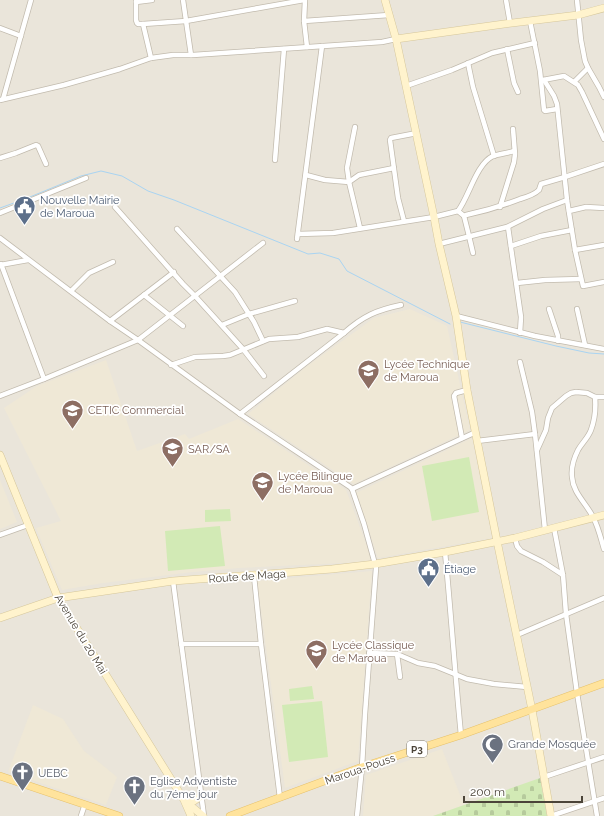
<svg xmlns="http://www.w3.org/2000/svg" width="604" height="816" viewBox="0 0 604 816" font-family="Raleway,sans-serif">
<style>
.residential{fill:#eae5da}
.education{fill:#efe8d6}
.cemetery{fill:url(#cemetery-stones)}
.pitch{fill:#d2eab5}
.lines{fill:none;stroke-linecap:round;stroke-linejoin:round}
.stream{stroke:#a9d4f2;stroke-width:1}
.street-casing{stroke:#c2bbae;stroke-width:6}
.secondary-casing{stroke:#d6c79b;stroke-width:8}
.primary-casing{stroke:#e6c16a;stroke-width:8}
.street{stroke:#fff;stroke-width:4.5}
.secondary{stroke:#fff3cd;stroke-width:7}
.primary{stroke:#ffe39c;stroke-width:7}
.labels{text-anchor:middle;stroke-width:3.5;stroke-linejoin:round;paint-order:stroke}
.shield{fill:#fff;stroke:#817c74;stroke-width:1}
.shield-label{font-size:10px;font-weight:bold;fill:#4b4439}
.service-label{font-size:11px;fill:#4e5e75;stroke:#fff;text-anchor:start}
.education-label{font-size:11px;fill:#785e54;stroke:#fff;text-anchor:start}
.street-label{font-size:11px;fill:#4b4439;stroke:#fff}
.worship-label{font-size:11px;fill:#5b616d;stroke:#fff;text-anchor:start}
</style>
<defs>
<pattern id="cemetery-stones" width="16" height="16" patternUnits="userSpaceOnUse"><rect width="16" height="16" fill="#d2eab5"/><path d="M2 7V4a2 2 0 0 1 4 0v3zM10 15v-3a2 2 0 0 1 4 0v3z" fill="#b6ca9c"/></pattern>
</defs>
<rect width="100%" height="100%" fill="#f6f3ec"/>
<rect class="residential" x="0" y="0" width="604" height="816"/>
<g class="education">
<path d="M410 309 447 326 470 430 354 484 248 414 306 367 374 318Z"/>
<path d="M106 360 137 451 185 434 189 439 238 419 346 490 348 495 372 560 363 562 239 568 193 572 103 583 62 590 36 528 61 521 4 408 37 386Z"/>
<path d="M472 438 492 538 378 558 356 493Z"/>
<path d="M0 480 17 522 0 529Z"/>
<path d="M372 571 358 761 285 788 257 581Z"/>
<path d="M33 705 63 719 84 751 100 763 117 777 106 805 8 772Z"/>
<path d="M442 749 464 805 433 816H363L366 775Z"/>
</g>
<path class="cemetery" d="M540 778 547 816H433Z"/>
<g class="pitch">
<path d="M469 457 479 512 432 521 422 466Z"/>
<path d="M230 509 231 521 205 522V510Z"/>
<path d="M220 526 225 566 168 571 165 531Z"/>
<path d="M312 686 314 699 290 701 289 689Z"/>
<path d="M322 701 328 757 289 762 282 705Z"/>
</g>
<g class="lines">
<g class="stream">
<path d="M0 208 25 199 81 176 101 171 122 176 148 191 174 200 308 254 320 253 339 259 347 271 450 324"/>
<path d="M460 322 556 346 589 353 604 354"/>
</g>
<defs>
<g id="street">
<path d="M136 0V20L137 23 138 24H143L186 21 304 0"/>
<path d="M183 0 191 55"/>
<path d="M305 0 304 21 307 47"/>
<path d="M506 0 510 23"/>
<path d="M577 0 581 40 585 61 588 68 599 87 604 97"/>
<path d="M136 2 152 0"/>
<path d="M304 21 389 15"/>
<path d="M530 21 540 71 544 110 545 111 557 109"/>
<path d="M143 24 151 58"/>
<path d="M0 28 21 36"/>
<path d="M507 49 514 83 518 92"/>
<path d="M468 63 473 87 494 156"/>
<path d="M543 80 564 76 578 85 582 92 604 139"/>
<path d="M544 80 554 96 557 104 567 200 575 250 583 286 604 282"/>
<path d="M574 82 588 68"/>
<path d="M406 86 452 70 492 53 535 43"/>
<path d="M3 99 31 0"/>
<path d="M0 100 64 85 120 69 151 58 173 55H193L382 42 396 39"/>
<path d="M355 127 347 168 349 182 360 228"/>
<path d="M0 158 16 153 36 145 38 146 46 164"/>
<path d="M275 160 284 49"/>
<path d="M306 175 325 180 349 182 359 175 394 168"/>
<path d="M115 207 183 284 195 296 243 349 264 376"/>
<path d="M500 207 514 162 515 154 513 129"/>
<path d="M458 211 464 216 469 236 473 253"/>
<path d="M569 211 586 207 604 208"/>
<path d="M0 213 86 178"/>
<path d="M464 216 466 215C485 211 502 206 520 199 527 197 534 195 539 190L541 184 565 177 604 164"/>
<path d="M404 221 398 198 390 140 391 138 417 133"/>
<path d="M508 227 521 317 520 333"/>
<path d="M177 229 235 292 254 322 263 341"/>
<path d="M298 234 333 233 434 217 458 211C469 197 476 164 493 156 499 154 508 153 514 151"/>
<path d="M0 238 110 321 138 340 240 414 350 487 352 489 364 524 375 564 376 568 365 714 362 767 357 816"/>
<path d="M297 239 322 46"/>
<path d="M439 244 507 227 543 209 567 200"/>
<path d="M511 246 541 236 572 230"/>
<path d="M575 250 604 245"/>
<path d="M1 264 44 379"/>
<path d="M0 265 28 260"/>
<path d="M517 283 545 280 581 279"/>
<path d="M71 291 89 273 113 262"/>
<path d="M144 295 183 326"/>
<path d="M549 309 558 336V341"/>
<path d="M577 309 585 345"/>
<path d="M456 316 535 336 604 349"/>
<path d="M110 321 174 272"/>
<path d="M222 325 249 314 295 301"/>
<path d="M344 333C363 316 377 310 401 305"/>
<path d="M520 362 532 412 535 434 545 530"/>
<path d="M171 365 195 357 223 356 230 355 269 339 298 337 327 329 344 333 240 414"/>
<path d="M0 396 44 379 138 340 263 243"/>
<path d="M604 397H595C596 408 595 419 591 430 588 438 582 443 578 450 574 458 571 469 572 477 573 493 586 503 593 517 598 526 601 539 604 549"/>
<path d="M462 438 454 396 456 393 467 390"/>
<path d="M477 441 535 434"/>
<path d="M537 450 546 430 548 418 552 408 566 396 571 393 576 392 587 393 595 397"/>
<path d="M352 489 476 432"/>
<path d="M554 528 563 575 566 614 577 693 597 816"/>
<path d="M0 535 28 525"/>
<path d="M515 538 517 546 521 551 543 562 563 575"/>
<path d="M445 552C451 613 455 674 461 735"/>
<path d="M254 576 261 644 280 798"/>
<path d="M173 581 204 816"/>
<path d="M517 635 604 598"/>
<path d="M181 644H261"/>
<path d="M369 653 397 654 418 663 435 666 467 679 494 684 527 687"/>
<path d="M397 654 400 677"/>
<path d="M544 777 604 757"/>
<path d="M81 816 85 804"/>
<path d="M551 816 604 798"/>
</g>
<g id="secondary">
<path d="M385 0 396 39 434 217 439 244 456 316 467 390 497 541 532 710 551 816"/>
<path d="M396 39 504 24 578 15 604 8"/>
<path d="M0 455 58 598 184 800 191 816"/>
<path d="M0 618 58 598 173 581 332 569 375 564 445 552 515 538 604 515"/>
<path d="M186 802 203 816"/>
<path d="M188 803 194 801 201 796"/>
</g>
<g id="primary">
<path d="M0 776 119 816"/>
<path d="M230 816 362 767 461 735 604 683"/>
</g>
</defs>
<use href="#street" class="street-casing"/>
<use href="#secondary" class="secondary-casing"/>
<use href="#primary" class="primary-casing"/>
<use href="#street" class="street"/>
<use href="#secondary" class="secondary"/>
<use href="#primary" class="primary"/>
</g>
<defs>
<symbol id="civic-pin" viewBox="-11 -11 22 30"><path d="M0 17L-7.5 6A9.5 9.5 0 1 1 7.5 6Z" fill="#5c6f8a" stroke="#fff"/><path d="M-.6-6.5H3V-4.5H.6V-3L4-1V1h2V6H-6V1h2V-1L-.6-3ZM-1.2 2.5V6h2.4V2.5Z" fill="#fff"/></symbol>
<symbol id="school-pin" viewBox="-11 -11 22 30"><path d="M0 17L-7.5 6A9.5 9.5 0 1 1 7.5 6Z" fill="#8d6e63" stroke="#fff"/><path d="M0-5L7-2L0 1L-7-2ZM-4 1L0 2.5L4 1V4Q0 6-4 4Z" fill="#fff"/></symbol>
<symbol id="university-pin" viewBox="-11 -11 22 30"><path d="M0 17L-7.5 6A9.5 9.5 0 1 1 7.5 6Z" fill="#8d6e63" stroke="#fff"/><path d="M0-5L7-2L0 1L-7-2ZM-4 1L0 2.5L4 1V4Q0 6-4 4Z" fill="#fff"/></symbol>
<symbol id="mosque-pin" viewBox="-11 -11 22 30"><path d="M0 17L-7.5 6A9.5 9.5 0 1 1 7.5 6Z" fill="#6b7280" stroke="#fff"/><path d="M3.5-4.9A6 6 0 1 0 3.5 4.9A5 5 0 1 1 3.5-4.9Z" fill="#fff"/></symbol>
<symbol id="church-pin" viewBox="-11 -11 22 30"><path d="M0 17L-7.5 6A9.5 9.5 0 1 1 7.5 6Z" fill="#6b7280" stroke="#fff"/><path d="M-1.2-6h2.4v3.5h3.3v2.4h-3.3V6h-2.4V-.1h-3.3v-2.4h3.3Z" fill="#fff"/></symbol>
</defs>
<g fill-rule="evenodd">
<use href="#civic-pin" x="12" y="194" width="25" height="34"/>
<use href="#school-pin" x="356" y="358" width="25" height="34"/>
<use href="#school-pin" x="60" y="398" width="25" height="34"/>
<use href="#university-pin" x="160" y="436" width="25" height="34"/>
<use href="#school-pin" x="250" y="470" width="25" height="34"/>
<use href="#civic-pin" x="416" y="556" width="25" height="34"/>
<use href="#school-pin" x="304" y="638" width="25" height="34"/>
<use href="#mosque-pin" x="480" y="732" width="25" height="34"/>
<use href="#church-pin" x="10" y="760" width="25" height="34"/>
<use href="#church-pin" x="122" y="774" width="25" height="34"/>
</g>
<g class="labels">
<rect class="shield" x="407" y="741" width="20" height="16" rx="3"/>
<g class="shield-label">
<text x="417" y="753">P3</text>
</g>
<g class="service-label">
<text x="40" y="204">Nouvelle Mairie<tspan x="40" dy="13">de Maroua</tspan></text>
<text x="444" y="573">Étiage</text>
</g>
<g class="education-label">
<text x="384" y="368">Lycée Technique<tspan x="384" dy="13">de Maroua</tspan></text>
<text x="88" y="414">CETIC Commercial</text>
<text x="188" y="453">SAR/SA</text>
<text x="278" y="480">Lycée Bilingue<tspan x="278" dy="13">de Maroua</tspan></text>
<text x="332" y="649">Lycée Classique<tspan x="332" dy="13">de Maroua</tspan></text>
</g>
<g class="street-label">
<text transform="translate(247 576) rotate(-4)" y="4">Route de Maga</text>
<text transform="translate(81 634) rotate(59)" y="4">Avenue du 20 Mai</text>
<text transform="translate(360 769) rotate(-19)" y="4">Maroua-Pouss</text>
</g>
<g class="worship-label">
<text x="508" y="748">Grande Mosquée</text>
<text x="38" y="777">UEBC</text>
<text x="150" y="785">Eglise Adventiste<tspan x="150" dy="13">du 7éme jour</tspan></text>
</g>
</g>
<path d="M464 796v6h118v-6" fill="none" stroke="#4b4439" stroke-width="2"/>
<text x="470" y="796" font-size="12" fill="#4b4439" stroke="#ffffff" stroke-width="3" paint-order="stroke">200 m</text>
</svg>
